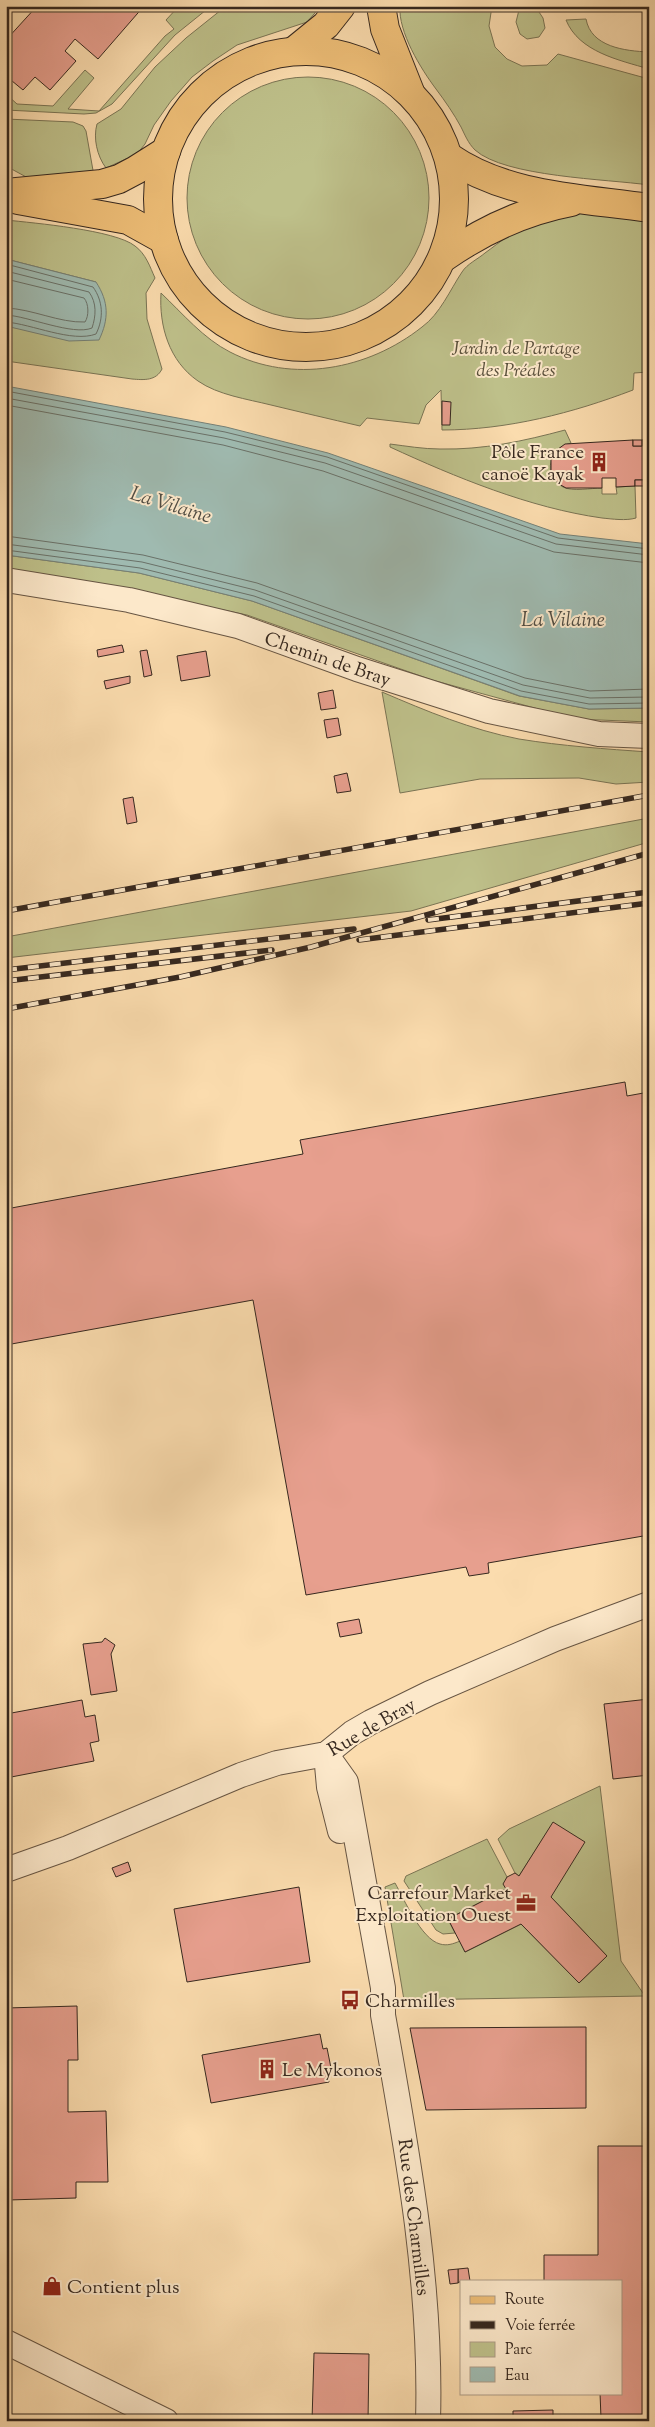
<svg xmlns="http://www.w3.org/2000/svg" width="655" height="2427" viewBox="0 0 655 2427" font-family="'Sorts Mill Goudy',serif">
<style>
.green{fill:#bec08a;stroke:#7a7454}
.water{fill:#9fbab0;stroke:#758076}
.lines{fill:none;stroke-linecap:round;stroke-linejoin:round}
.shore{stroke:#6a7168;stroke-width:1}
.building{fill:#e79f8e;stroke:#36281f}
.minor-casing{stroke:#675543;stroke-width:26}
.major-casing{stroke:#36281f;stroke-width:30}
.minor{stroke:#fce8ca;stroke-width:24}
.major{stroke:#eebe77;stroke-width:28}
.rail-casing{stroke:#36281f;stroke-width:5.5}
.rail{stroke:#fce8ca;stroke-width:4;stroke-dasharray:11;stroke-linecap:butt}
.labels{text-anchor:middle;stroke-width:4;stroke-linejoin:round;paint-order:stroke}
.park-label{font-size:19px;font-style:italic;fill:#584e3a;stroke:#fce8ca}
.poi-label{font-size:19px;fill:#36281f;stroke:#fce8ca;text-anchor:start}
.street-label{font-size:19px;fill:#36281f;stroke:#fce8ca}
.water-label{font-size:20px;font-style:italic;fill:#504c43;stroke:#fce8ca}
</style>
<rect width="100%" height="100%" fill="#fbdcae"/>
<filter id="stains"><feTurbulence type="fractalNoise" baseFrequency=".004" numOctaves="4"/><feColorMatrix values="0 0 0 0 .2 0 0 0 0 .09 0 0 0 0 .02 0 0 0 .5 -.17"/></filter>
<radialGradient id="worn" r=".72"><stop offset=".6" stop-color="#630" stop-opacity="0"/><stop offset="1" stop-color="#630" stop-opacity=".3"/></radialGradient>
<g class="green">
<path d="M179 6H211L175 35 112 104 96 113 84 114 6 110V94L17 104 53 106 85 70 94 78 68 109 99 111 165 36 174 29 166 20Z"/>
<path d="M226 6H321L307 22 237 45 213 61 192 77 171 101 154 125 145 144 137 154 106 168C97 156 93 138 97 124L121 109 155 67 186 38Z"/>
<path d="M400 6H492L489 26 495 47 507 59 522 66 547 65 558 54 649 79V185C607 179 505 177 475 150 468 143 465 135 461 127 454 114 445 101 436 89 421 69 398 32 400 6Z"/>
<path d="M520 6H535L543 18 545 28 539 37 527 39 520 34 516 22Z"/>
<path d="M586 19C591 47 625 51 649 52V69C619 60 579 52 566 20Z"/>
<circle cx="308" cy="198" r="121"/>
<path d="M6 119 73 122 83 126 86 131 94 176 28 178 6 166Z"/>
<path d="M596 213 649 222V372L634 373 633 390C573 413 507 430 442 430L441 390 426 405 419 424 367 418 360 426C330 419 300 412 271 405 247 399 218 395 198 381 169 361 159 326 161 293 182 313 204 339 230 352 292 384 368 370 422 327 440 314 450 290 462 272 467 264 478 259 485 253 500 242 516 229 533 222 553 213 575 214 596 213Z"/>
<path d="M6 220C34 223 115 230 135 246 146 254 150 267 155 278L146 293 147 319 162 369C156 381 144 380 132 379L6 361V326L44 333 96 282 6 259Z"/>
<path d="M565 430 571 443C550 448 541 475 563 487 573 492 591 488 602 488V494H617L616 487 635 486 636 518C626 521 612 519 602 518 530 508 455 477 390 447V444C406 446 423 449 440 449 483 450 524 441 565 430Z"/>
<path d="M6 555 139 573 252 601 519 696 589 709 649 708V722L575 719 432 680 247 615 138 592 6 570Z"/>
<path d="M382 692C426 711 472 730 519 739 562 746 606 749 649 752V782L616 784 579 778 480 779 400 793Z"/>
<path d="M649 818V842L411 911 6 958V937Z"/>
<path d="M600 1786 621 1961 645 1996 404 2000 385 1887 395 1883C404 1899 421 1939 440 1944 447 1946 453 1944 460 1941L465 1952 521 1924 579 1983 607 1956 551 1897 553 1823 519 1876 515 1873 498 1839 509 1829Z"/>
<path d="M487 1839 507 1877 506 1889 448 1919 455 1933 443 1934 436 1930 404 1881 406 1876Z"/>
</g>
<g class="water">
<path d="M6 259 96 282C109 302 109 319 99 340L69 341 6 326Z"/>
<path d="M6 386 226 427 328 453 560 534 649 544V708L589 709 520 696 252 601 139 573 6 555Z"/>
</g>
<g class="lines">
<g class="shore">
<path d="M6 264 93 287C103 301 104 318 96 334 72 343 32 324 6 322"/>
<path d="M6 271 89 292C97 303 96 316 92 328 73 336 28 316 6 315"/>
<path d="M6 279 84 298C89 304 89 316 85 322 59 323 33 309 6 308"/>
<path d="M6 391 225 432 327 457 558 538 649 549"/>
<path d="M6 398 224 438 325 463 556 544 649 555"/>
<path d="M6 405 223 445 323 471 554 552 649 563"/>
<path d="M6 536 143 555 257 583 525 678 590 691 649 689"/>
<path d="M6 544 142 562 255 590 523 685 590 698 649 697"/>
<path d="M6 550 140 568 254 596 521 691 589 704 649 703"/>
</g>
</g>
<g class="building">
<path d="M37 6H144L98 59 75 39 65 51 76 61 50 90 35 77 23 90 6 76V40Z"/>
<path d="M442 401 451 402 450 425H442Z"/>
<path d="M649 439V486H644V480H635V486L616 487V478H602V488H566L559 484 551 473V459L554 452 565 444 633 440V446H642V440Z"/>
<rect x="633" y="440" width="9" height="6"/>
<rect x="635" y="480" width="9" height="6"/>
<path d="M122 645 124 652 98 657 97 650Z"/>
<path d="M147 650 152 675 144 677 140 651Z"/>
<path d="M206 651 210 676 181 681 177 656Z"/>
<path d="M130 676V683L106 689 104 681Z"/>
<path d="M333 690 336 708 321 710 318 693Z"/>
<path d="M338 718 341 735 327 738 324 720Z"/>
<path d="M347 773 351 791 337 793 334 776Z"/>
<path d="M133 797 137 822 127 824 123 799Z"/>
<path d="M625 1082 627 1096 649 1092V1535L488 1563 489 1573 469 1576 466 1567 306 1595 253 1300 6 1345V1209L303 1154 300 1140Z"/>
<path d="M359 1619 362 1633 340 1637 337 1623Z"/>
<path d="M105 1638 115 1645 111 1654 117 1691 91 1695 83 1644 102 1642Z"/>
<path d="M649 1699V1775L613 1779 604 1704Z"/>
<path d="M82 1700 85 1717 95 1715 99 1741 90 1743 94 1761 6 1778V1714Z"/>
<path d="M553 1822 585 1842 551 1897 607 1956 579 1983 521 1924 465 1952 448 1919 506 1889 503 1884 507 1877 515 1873 519 1876Z"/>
<path d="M128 1862 131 1871 116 1877 112 1868Z"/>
<path d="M299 1887 310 1962 187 1982 174 1909Z"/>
<path d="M77 2006 78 2060H68V2112L106 2111 108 2182H76V2198L8 2200 6 2008Z"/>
<path d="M586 2027V2108L426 2110 410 2028Z"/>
<path d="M320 2034 323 2049 327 2048 331 2068 326 2069 329 2082 211 2103 202 2055Z"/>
<path d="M598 2146H649V2421H586L601 2418 600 2393H621V2281H544V2255H598Z"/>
<path d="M468 2268 470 2281H461L458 2283V2269Z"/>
<path d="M458 2269V2283L450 2284 448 2270Z"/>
<path d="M314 2353 369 2354 368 2421H312Z"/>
<path d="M553 2410V2421H513V2411Z"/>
</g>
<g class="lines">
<defs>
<g id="minor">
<path d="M6 580 129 600 238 626 357 669 489 711 599 734 649 736"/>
<path d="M326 1754 346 1782 383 1988V2015C407 2150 432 2283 428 2421"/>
<path d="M326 1754 329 1787 340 1831"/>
<path d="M6 1870 68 1848 241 1775 277 1763 326 1754 352 1733 371 1722 430 1693 555 1639 649 1604"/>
<path d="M6 2342 166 2421"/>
</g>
<g id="major">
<path d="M381 6 385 29 410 92"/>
<path d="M294 51 326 25 341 6"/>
<circle cx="306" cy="199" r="148"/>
<path d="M449 157C507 197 581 198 649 208"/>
<path d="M6 193 102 184 119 179 136 170 166 151"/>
<path d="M18 200 128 220 164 240"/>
<path d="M443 258C483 230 523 211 571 202"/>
</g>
</defs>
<use href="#minor" class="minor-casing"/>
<use href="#major" class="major-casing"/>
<use href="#minor" class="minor"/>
<use href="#major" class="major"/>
<defs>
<g id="rail">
<path d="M6 911 649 795"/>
<path d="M428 920 649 892"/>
<path d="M359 940 649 903"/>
<path d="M6 970 354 929"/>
<path d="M6 981 272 950"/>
<path d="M6 1009 180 977 311 947 649 853"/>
</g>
</defs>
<use href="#rail" class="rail-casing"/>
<use href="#rail" class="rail"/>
</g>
<defs>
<symbol id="building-bare" viewBox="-9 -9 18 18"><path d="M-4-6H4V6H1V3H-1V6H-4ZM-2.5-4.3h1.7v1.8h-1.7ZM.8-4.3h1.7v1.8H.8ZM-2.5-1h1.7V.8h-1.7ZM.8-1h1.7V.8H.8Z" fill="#8f2418" stroke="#fce8ca" stroke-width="2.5" paint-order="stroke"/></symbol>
<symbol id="office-bare" viewBox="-9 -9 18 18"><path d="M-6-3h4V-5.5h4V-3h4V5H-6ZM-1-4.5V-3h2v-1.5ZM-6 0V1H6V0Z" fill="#8f2418" stroke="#fce8ca" stroke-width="2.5" paint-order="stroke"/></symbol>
<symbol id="bus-bare" viewBox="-9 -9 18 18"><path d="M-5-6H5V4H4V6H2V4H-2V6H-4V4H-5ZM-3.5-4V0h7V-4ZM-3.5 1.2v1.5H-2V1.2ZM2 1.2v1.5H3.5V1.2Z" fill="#8f2418" stroke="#fce8ca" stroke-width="2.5" paint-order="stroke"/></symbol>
<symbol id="shop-bare" viewBox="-9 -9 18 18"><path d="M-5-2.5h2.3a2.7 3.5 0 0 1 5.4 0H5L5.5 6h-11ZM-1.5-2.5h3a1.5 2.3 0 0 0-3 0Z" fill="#8f2418" stroke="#fce8ca" stroke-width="2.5" paint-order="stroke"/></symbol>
</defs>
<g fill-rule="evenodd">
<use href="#building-bare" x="585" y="448" width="28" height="28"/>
<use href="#office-bare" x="512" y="1889" width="28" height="28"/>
<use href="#bus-bare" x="336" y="1986" width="28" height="28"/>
<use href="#building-bare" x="253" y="2055" width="28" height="28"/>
<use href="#shop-bare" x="38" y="2272" width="28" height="28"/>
</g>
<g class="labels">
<g class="park-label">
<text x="516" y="354">Jardin de Partage<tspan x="516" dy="22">des Préales</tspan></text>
</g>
<g class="poi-label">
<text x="584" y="458" text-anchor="end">Pôle France<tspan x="584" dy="22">canoë Kayak</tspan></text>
<text x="511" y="1899" text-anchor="end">Carrefour Market<tspan x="511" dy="22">Exploitation Ouest</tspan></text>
<text x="365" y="2007">Charmilles</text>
<text x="282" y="2076">Le Mykonos</text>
<text x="67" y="2293">Contient plus</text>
</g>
<g class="street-label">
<text transform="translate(328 658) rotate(19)" y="7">Chemin de Bray</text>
<text transform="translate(371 1726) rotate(-30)" y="7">Rue de Bray</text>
<text transform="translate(415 2217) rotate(83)" y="7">Rue des Charmilles</text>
</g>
<g class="water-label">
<text transform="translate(171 504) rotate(17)" y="7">La Vilaine</text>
<text x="563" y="626">La Vilaine</text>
</g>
</g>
<rect width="655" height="2427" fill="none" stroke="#fbdcae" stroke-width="25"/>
<rect x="8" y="8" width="640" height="2412" fill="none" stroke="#36281f" stroke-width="2.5"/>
<rect x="12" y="12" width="630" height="2402" fill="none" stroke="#36281f"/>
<rect x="460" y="2280" width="162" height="115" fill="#fce8ca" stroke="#ad9b86"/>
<rect x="470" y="2296" width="25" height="8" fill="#eebe77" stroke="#ad9b86"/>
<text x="505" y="2304" font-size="15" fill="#36281f">Route</text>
<rect x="470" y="2321" width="25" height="8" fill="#36281f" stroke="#ad9b86"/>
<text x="505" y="2330" font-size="15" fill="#36281f">Voie ferrée</text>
<rect x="470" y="2342" width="25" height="15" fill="#bec08a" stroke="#ad9b86"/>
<text x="505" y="2354" font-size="15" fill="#36281f">Parc</text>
<rect x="470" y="2367" width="25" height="15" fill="#9fbab0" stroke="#ad9b86"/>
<text x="505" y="2380" font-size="15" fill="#36281f">Eau</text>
<rect width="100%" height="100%" filter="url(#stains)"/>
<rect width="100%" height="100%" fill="url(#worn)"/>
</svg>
